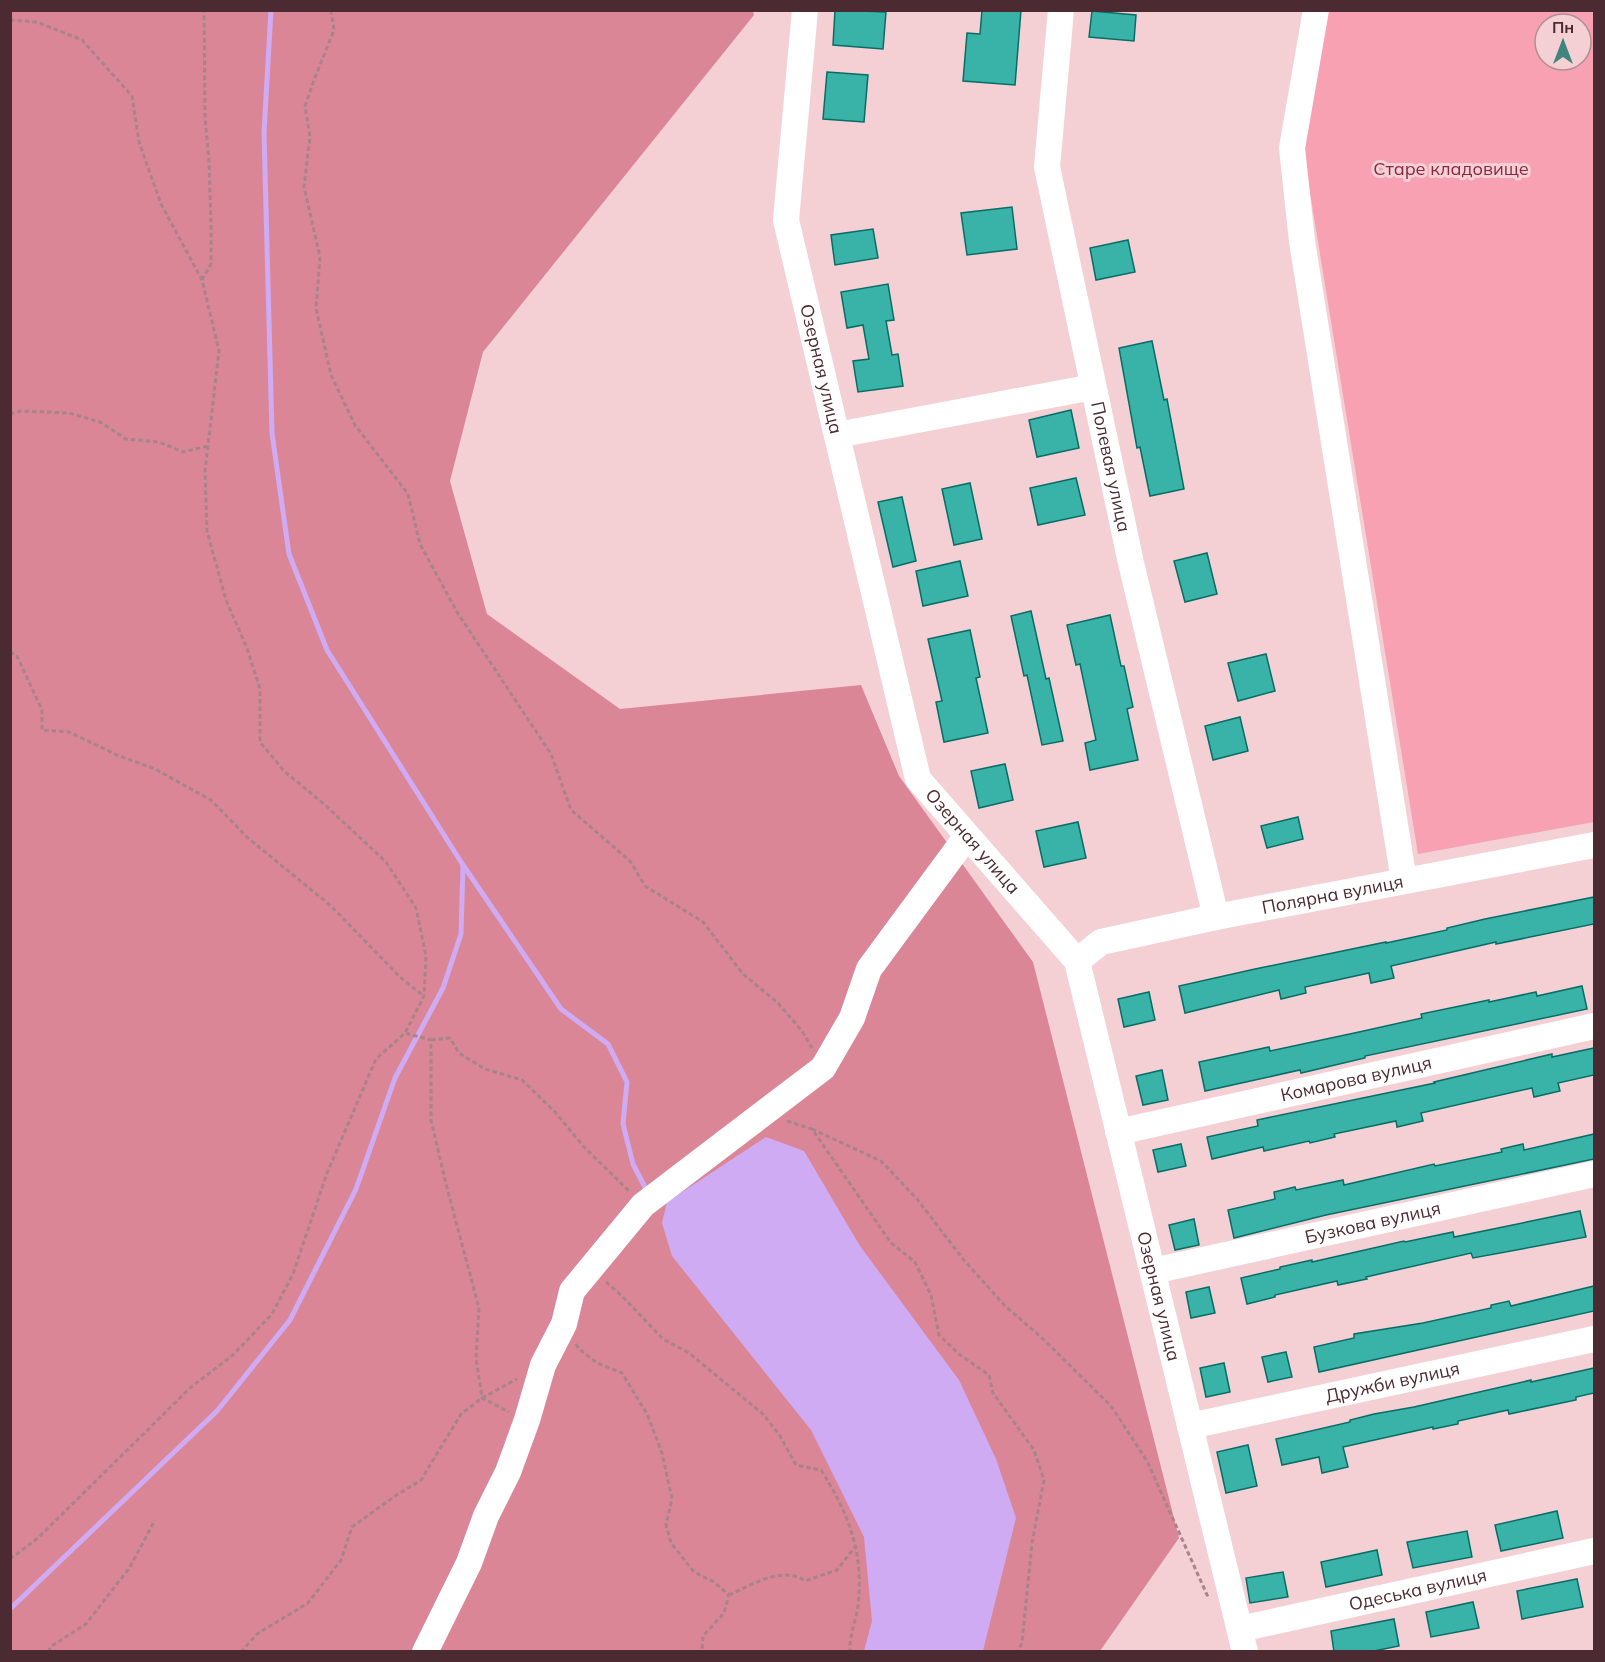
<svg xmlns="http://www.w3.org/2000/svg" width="1605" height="1662" viewBox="0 0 1605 1662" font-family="Mulish,sans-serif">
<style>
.green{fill:#f7a1b2;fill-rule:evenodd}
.forest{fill:#db8697}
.water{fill:#cfabf3}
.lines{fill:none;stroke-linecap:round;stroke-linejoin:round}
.stream{stroke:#cfabf3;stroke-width:5}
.building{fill:#39b2a8;stroke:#076d66;stroke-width:1.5}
.path{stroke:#a78489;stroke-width:3;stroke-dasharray:4.5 3;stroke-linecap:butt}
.minor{stroke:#fff;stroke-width:26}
.labels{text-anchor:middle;stroke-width:6;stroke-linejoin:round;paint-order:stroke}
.park-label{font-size:18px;fill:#8a2643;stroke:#f4d0d5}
.street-label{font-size:18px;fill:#4c2a31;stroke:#f4d0d5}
</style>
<rect width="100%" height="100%" fill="#f4d0d5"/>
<path class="green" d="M1328 11H1594V822L1418 854 1303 150ZM1545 24H1581V60H1545Z"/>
<path class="forest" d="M11 11H753L754 15 483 352 450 481 487 614 620 709 861 685 899 776 1033 962 1179 1538 1100 1651 11 1652Z"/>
<path class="water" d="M766 1137 804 1151 860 1246 959 1380 996 1459 1016 1518 983 1651H864L872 1621 864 1537 811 1430 672 1256 662 1223 667 1202Z"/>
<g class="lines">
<g class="stream">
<path d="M271 10 264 133 272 433 289 554 327 650 463 865 561 1009 608 1044 627 1082 623 1124 633 1164 647 1191 650 1192"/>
<path d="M10 1609 217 1411 290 1320 356 1189 395 1078 443 988 461 934 463 865"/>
</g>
</g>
<g class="building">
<path d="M835 10 886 12 883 49 833 45Z"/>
<path d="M982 10H1021L1015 85 963 81 967 33 980 34Z"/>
<path d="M1092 11 1136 15 1134 41 1089 37Z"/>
<path d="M827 72 868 75 864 122 823 119Z"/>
<path d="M1012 207 1017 249 967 255 961 213Z"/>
<path d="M873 229 878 258 835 265 831 235Z"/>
<path d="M1128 240 1135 272 1096 280 1090 248Z"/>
<path d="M888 284 894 320 886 321 892 355 898 354 903 386 858 392 853 361 869 359 863 325 847 328 841 292Z"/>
<path d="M1152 341 1164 400 1167 399 1184 489 1150 496 1140 447 1137 448 1119 348Z"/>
<path d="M1071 410 1079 448 1037 457 1029 420Z"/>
<path d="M1076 478 1085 515 1038 525 1030 488Z"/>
<path d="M970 483 982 539 954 545 942 489Z"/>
<path d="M902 497 916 561 893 567 878 502Z"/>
<path d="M1207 553 1217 594 1185 602 1174 561Z"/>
<path d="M960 561 968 596 923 606 916 571Z"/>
<path d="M1031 611 1046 679 1049 678 1063 741 1042 745 1027 675 1024 676 1011 616Z"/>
<path d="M1110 615 1121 666H1124L1133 707 1127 709 1138 760 1090 770 1085 743 1096 740 1080 664 1076 665 1067 625Z"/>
<path d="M970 630 980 677 976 678 988 733 944 742 936 702 942 701 928 639Z"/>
<path d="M1266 654 1275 691 1238 701 1228 663Z"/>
<path d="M1240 717 1248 751 1213 760 1205 726Z"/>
<path d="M1005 764 1013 800 979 808 971 771Z"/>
<path d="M1298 817 1303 839 1267 848 1261 826Z"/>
<path d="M1078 822 1086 858 1044 867 1036 831Z"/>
<path d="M1594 897V924L1496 944V942L1391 966 1394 978 1371 983 1369 973 1305 987 1306 993 1281 999 1279 990 1185 1013 1179 986 1255 969 1386 942V943L1447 930V928L1485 919Z"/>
<path d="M1582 986 1587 1009 1365 1056V1058L1301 1073 1300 1070 1205 1091 1199 1062 1269 1047 1270 1051 1359 1032 1422 1018 1421 1014 1489 1000V1002L1536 992 1537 996Z"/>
<path d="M1149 992 1155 1020 1124 1027 1118 999Z"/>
<path d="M1594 1048V1075L1558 1083 1560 1091 1534 1097 1532 1088 1421 1113 1423 1121 1397 1127 1396 1121 1334 1134 1335 1137 1310 1143 1309 1141 1264 1151 1263 1147 1212 1159 1207 1137 1258 1126 1257 1120 1435 1083 1434 1082 1552 1054V1057Z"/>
<path d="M1162 1070 1168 1100 1143 1105 1136 1076Z"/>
<path d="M1594 1134V1159L1326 1215 1234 1238 1228 1210 1275 1199 1274 1192 1295 1187 1296 1190 1343 1180 1344 1185 1434 1164 1435 1166 1502 1152 1501 1149 1523 1144 1524 1150Z"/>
<path d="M1181 1144 1186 1166 1158 1172 1153 1150Z"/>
<path d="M1580 1211 1586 1237 1473 1258 1471 1253 1366 1277 1367 1279 1338 1285 1337 1281 1275 1295V1297L1247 1304 1241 1278 1280 1269V1267L1312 1260V1262L1404 1241 1405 1242 1453 1232 1454 1237Z"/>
<path d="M1194 1219 1199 1245 1175 1250 1169 1225Z"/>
<path d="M1594 1286V1311L1319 1372 1314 1347 1354 1338V1334L1423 1323 1491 1308V1305L1509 1301 1511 1306Z"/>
<path d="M1209 1287 1215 1313 1191 1318 1186 1292Z"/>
<path d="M1286 1352 1292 1377 1268 1382 1262 1357Z"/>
<path d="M1224 1363 1230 1392 1206 1397 1200 1368Z"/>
<path d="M1594 1368V1393L1576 1397V1400L1509 1414 1508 1410 1458 1421V1424L1433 1429V1427L1343 1447 1348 1467 1322 1473 1319 1457 1282 1465 1276 1439 1350 1422V1420L1374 1414 1414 1407 1531 1380V1382Z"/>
<path d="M1248 1445 1257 1486 1226 1493 1217 1452Z"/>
<path d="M1557 1511 1563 1538 1501 1551 1495 1525Z"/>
<path d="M1467 1531 1472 1557 1413 1568 1407 1542Z"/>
<path d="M1377 1550 1382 1575 1326 1587 1321 1562Z"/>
<path d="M1283 1572 1288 1597 1250 1603 1246 1578Z"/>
<path d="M1577 1579 1583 1607 1522 1619 1517 1591Z"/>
<path d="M1473 1602 1479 1628 1431 1637 1426 1612Z"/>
<path d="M1394 1619 1399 1646 1369 1652H1334L1331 1631Z"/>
</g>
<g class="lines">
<g class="path">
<path d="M331 10 334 30 314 80 305 106 310 137 304 187 320 257 316 308 331 375 355 425 408 494 420 544 457 612 551 754 571 810 630 861 645 886 703 922 743 974 778 1003 802 1031 812 1048"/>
<path d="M10 20 37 22 82 40 132 96 139 142 161 204 202 280 219 351 205 471 207 531 226 600 247 648 260 689V742L284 771 325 805 386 862 416 908 426 956 424 996 405 1033"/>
<path d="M202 280 211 264V221L209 161 205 118 204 10"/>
<path d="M10 414 21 411 69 413 100 422 126 439 159 442 183 452 208 446"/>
<path d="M10 653 16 654 42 710V730L69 732 117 755 155 769 211 800 248 838 331 906 401 978 424 996"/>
<path d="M431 1040 450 1038 459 1053 485 1069 522 1080 555 1112 584 1147 629 1191"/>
<path d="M787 1121 812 1129 891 1243 915 1262 931 1295 939 1335 960 1355 989 1375 993 1393 1034 1450 1044 1480 1032 1543 1022 1643 1017 1652"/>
<path d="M812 1129 881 1161 917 1199 963 1259 1005 1306 1041 1337 1111 1406 1147 1461 1208 1597"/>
<path d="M606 1282 621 1295 663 1339 689 1353 764 1415 780 1436 796 1465 821 1470C849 1514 864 1553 858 1606 856 1621 849 1636 850 1652"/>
<path d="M576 1344 579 1349 597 1363 622 1373 647 1414 662 1453 672 1499 666 1525 671 1543 694 1572 714 1582 729 1595 724 1613 703 1636 702 1652"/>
<path d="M10 1559 38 1538 190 1388 233 1355 272 1314 293 1274 327 1173 376 1059 405 1033 431 1040V1120L446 1184 479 1308 476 1358 482 1398 509 1412"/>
<path d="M729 1595C751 1585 783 1565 805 1581L837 1570 855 1547"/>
<path d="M49 1652 50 1647 86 1624 130 1567 155 1520"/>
<path d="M241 1652 257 1634 308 1603 341 1560 352 1527 395 1496 421 1480 461 1414 482 1398 517 1379"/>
</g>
<g class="minor">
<path id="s1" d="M805 10 786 220 918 779 1077 961 1245 1652"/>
<path id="s2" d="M1061 10 1047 167 1131 563 1216 917"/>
<path d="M1316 10 1292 148 1302 241 1404 881"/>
<path d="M837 435 1093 387"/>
<path id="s3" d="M1077 961 1101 942 1216 917 1594 845"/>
<path id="s4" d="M1118 1132 1594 1026"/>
<path id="s5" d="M1153 1271 1594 1174"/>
<path id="s6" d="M1190 1426 1594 1339"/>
<path id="s7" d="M1240 1629 1594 1551"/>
<path d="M425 1652 469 1563 486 1516 508 1472 527 1420 543 1365 564 1324 572 1291 643 1205 823 1068 852 1018 869 969 967 836"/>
</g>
</g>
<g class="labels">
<g class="park-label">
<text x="1451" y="175">Старе кладовище</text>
</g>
<g class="street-label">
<text dy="6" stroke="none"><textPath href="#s1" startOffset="364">Озерная улица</textPath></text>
<text dy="6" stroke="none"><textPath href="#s2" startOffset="464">Полевая улица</textPath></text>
<text dy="6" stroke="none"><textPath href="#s1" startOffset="868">Озерная улица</textPath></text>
<text dy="6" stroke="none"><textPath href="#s3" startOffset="267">Полярна вулиця</textPath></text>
<text dy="6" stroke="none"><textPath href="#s4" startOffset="244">Комарова вулиця</textPath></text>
<text dy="6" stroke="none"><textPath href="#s5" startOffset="225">Бузкова вулиця</textPath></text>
<text dy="6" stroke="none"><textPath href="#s1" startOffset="1372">Озерная улица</textPath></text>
<text dy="6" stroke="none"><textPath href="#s6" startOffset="207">Дружби вулиця</textPath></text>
<text dy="6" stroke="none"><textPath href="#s7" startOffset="182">Одеська вулиця</textPath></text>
</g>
</g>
<rect width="1605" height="1662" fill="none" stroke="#4c2a31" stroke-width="24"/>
<g transform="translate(1563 42)"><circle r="28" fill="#f4d0d5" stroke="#b18e93" stroke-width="1.5"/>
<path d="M0-4.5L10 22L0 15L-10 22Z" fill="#3f857e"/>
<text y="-9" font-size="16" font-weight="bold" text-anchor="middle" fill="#4c2a31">Пн</text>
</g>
</svg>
